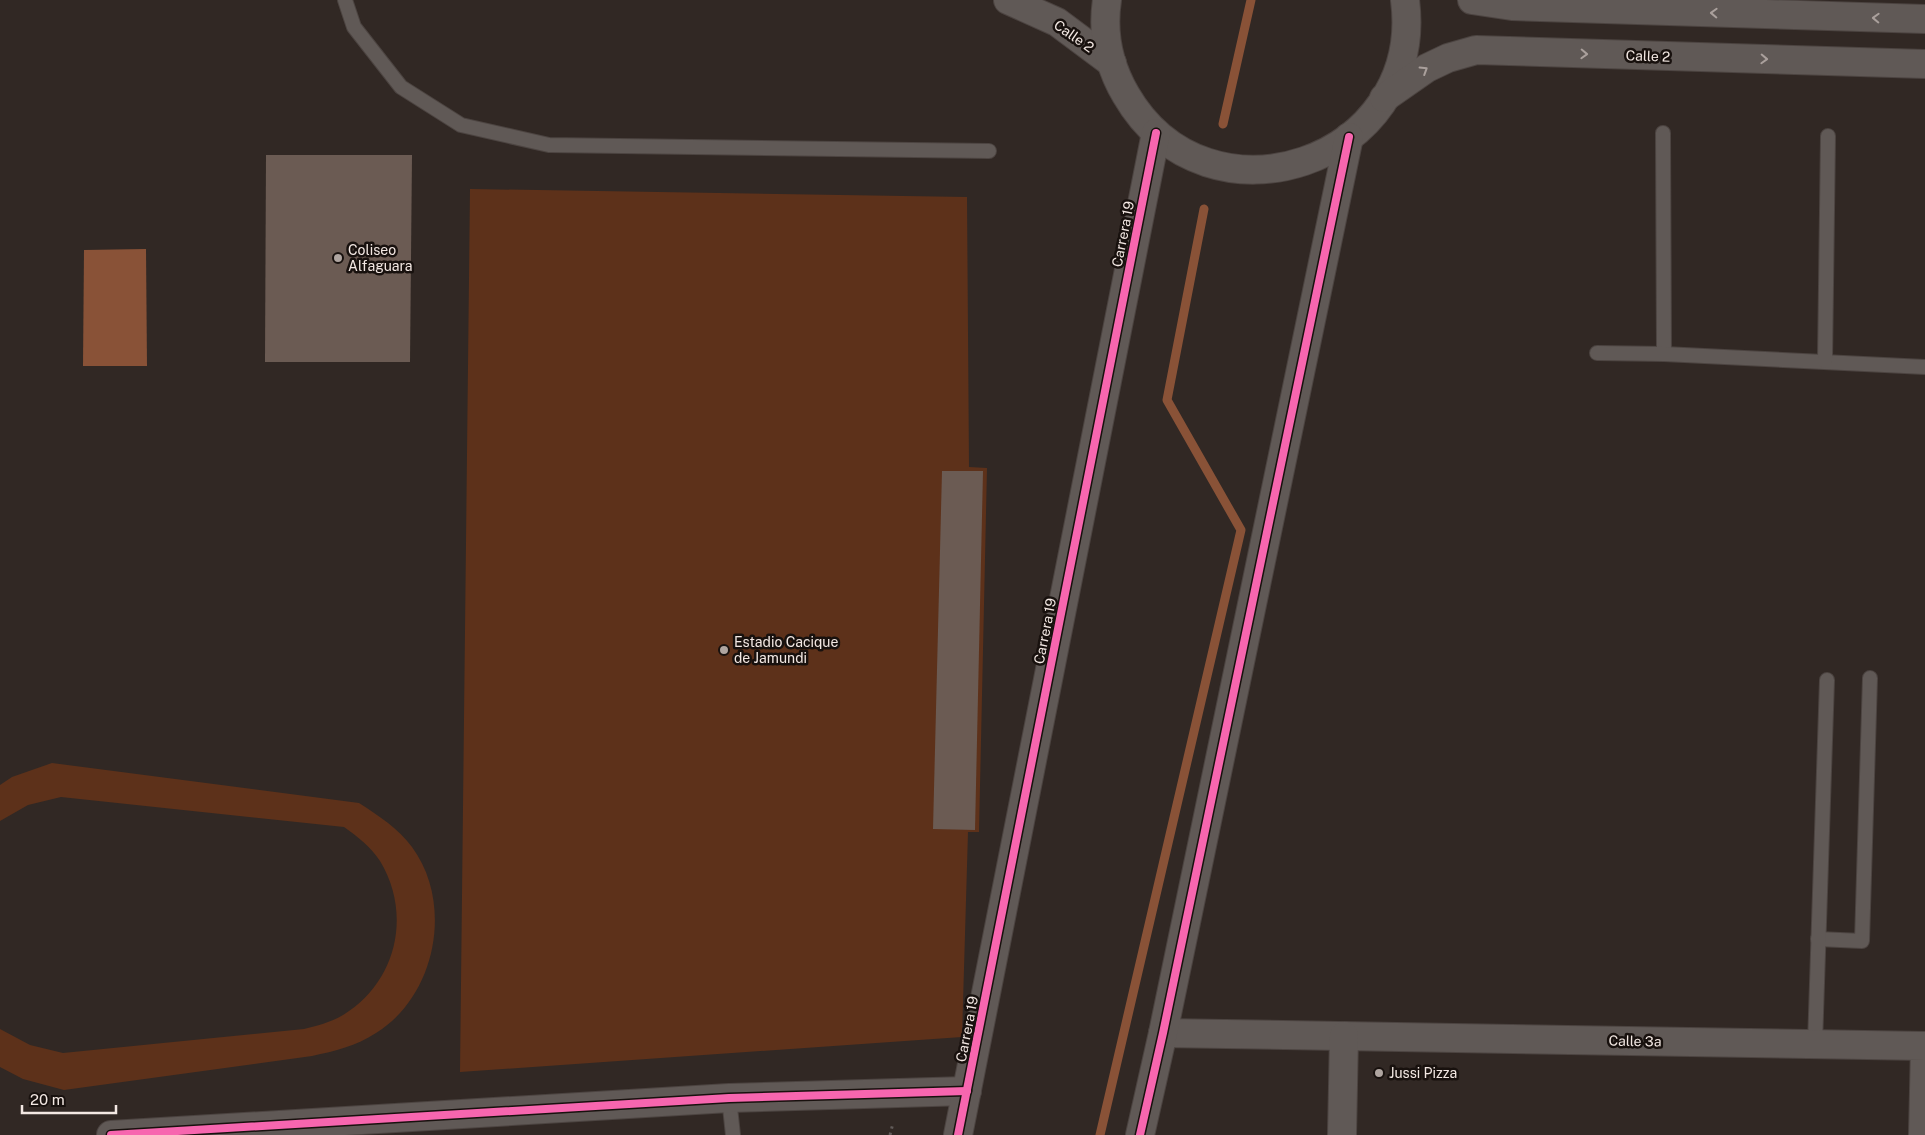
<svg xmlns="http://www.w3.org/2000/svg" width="1925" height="1135" viewBox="0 0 1925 1135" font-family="'Public Sans',sans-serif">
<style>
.green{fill:#5d311a}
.water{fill:#895237}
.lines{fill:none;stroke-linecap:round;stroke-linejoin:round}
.stream{stroke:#895237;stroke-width:9}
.building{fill:#6b5b53}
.lane-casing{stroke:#4c4441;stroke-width:16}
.street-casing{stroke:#4c4441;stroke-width:30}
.secondary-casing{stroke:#4c4441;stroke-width:30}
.path{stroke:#615b59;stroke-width:3;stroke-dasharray:2.5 4;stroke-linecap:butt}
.lane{stroke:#605956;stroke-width:14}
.street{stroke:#605956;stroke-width:28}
.secondary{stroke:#605956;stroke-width:28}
.cycleway-casing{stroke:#18110e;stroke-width:11}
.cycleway{stroke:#f766af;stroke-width:8}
.oneway{stroke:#aaa09c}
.poi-dot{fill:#afa5a0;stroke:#18110e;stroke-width:2}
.labels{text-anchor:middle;stroke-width:5;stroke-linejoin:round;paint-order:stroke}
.street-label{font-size:14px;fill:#f3e8e3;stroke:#18110e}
.poi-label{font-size:14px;fill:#f3e8e3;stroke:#18110e;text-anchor:start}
</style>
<rect width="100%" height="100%" fill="#312824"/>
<g class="green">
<path d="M470 189 967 197 969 467 987 468 979 832H968L962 1037 460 1072Z"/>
<path d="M52 763 359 803C379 816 398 828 412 847 454 904 436 996 376 1033 356 1046 335 1051 312 1056L64 1090 23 1079 0 1067V1029L30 1045 63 1053 304 1029C320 1025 336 1021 349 1011 398 977 411 912 380 861 371 847 358 837 344 827L61 797 28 805 0 821V785L12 777Z"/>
</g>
<path class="water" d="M146 249 147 366H83L84 250Z"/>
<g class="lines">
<g class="stream">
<path d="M1223 124 1251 0"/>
<path d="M1100 1135 1241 530 1167 400 1204 209"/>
</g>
</g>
<g class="building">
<path d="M266 155H412L410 362H265Z"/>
<path d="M942 471H983L975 830 933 829Z"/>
</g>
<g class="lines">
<defs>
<g id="lane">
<path d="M345 0 354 27 401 87 461 125 549 145 989 151"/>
<path d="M1663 133 1664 354"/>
<path d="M1597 353 1664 354 1925 367"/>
<path d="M1825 361 1828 136"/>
<path d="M1818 939 1862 941 1870 678"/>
<path d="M1815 1044 1827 680"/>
<path d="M729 1098 733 1135"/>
</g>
<g id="street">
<path d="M1163 1033 1925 1046 1923 1135"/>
<path d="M111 1135 729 1098 967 1091"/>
<path d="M1342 1135 1344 1036"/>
</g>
<g id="secondary">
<path d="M1008 0 1057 22 1112 63"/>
<path d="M1107 0C1102 33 1109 66 1126 95 1208 236 1426 162 1405 0"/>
<path d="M1472 0 1512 6 1925 19"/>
<path d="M1384 98 1427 68 1448 58 1476 50 1925 64"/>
<path d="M958 1135 1156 133"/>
<path d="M1140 1135 1163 1033 1349 137"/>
</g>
</defs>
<use href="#lane" class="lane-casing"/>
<use href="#street" class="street-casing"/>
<use href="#secondary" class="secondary-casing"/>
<path class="path" d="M890 1135 893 1123"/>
<use href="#lane" class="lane"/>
<use href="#street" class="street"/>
<use href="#secondary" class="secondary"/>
<defs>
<g id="cycleway">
<path d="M111 1135 729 1098 967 1091"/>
<path d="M958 1135 1156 133"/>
<path d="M1140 1135 1163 1033 1349 137"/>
</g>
</defs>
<use href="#cycleway" class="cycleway-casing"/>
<use href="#cycleway" class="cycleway"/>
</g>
<defs><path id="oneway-chevron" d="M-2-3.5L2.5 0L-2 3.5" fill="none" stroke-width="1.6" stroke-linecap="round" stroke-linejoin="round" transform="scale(1.25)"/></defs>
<g class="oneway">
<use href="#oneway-chevron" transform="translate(1714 13) rotate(-178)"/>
<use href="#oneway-chevron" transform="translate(1876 18) rotate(-178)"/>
<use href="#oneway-chevron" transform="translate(1584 54) rotate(2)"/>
<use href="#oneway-chevron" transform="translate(1764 59) rotate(2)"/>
<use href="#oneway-chevron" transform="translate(1424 70) rotate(-32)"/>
</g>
<g class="poi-dot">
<circle cx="338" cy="258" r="5"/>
<circle cx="724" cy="650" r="5"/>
<circle cx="1379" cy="1073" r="5"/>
</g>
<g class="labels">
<g class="street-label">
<text transform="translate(1074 36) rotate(35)" y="5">Calle 2</text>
<text transform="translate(1648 56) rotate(2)" y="5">Calle 2</text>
<text transform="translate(1123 234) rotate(-79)" y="5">Carrera 19</text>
<text transform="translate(1045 631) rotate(-79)" y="5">Carrera 19</text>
<text transform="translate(967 1029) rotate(-79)" y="5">Carrera 19</text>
<text transform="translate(1635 1041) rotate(1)" y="5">Calle 3a</text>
</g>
<g class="poi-label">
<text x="348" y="255">Coliseo<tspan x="348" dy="16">Alfaguara</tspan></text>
<text x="734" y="647">Estadio Cacique<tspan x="734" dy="16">de Jamundi</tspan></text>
<text x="1389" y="1078">Jussi Pizza</text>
</g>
</g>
<path d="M22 1105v8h94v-8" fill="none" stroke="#f3e8e3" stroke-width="2.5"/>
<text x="30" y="1105" font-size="15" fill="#f3e8e3" stroke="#18110e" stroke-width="4" paint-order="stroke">20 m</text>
</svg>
